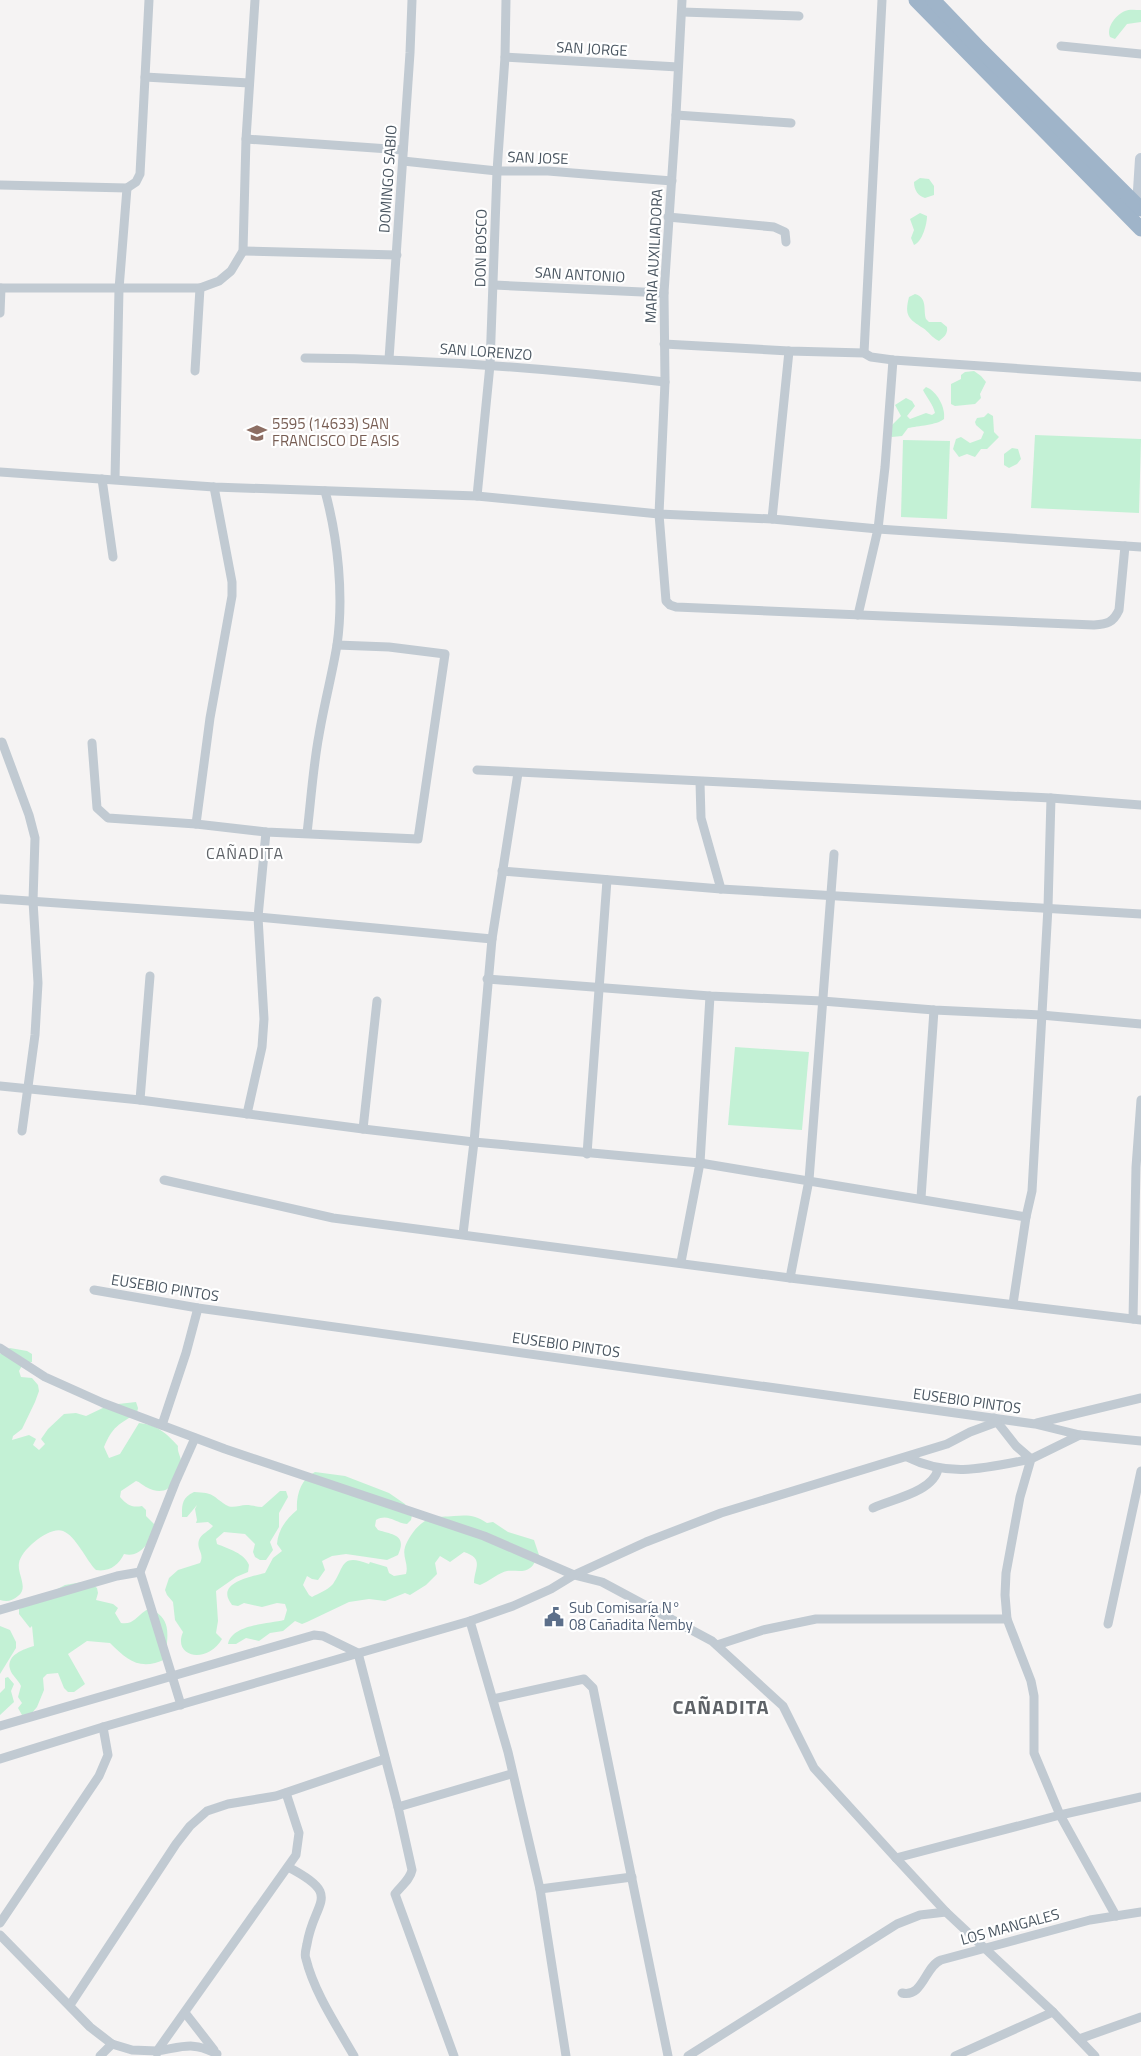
<svg xmlns="http://www.w3.org/2000/svg" width="1141" height="2056" viewBox="0 0 1141 2056" font-family="'Titillium Web',sans-serif">
<style>
.green{fill:#c3f1d5}
.lines{fill:none;stroke-linecap:round;stroke-linejoin:round}
.minor{stroke:#c1cad2;stroke-width:9}
.secondary{stroke:#c1cbd6;stroke-width:12}
.trunk{stroke:#9fb4c9;stroke-width:15}
.labels{text-anchor:middle;stroke-width:4.5;stroke-linejoin:round;paint-order:stroke}
.street-label{font-size:15px;fill:#4a5661;stroke:#fff}
.education-label{font-size:15px;fill:#785e54;stroke:#fff;text-anchor:start}
.service-label{font-size:15px;fill:#4e5e75;stroke:#fff;text-anchor:start}
.neighbourhood-label{font-size:16px;letter-spacing:1px;fill:#5f6368;stroke:#fff}
.district-label{font-size:20px;font-weight:bold;letter-spacing:1px;fill:#5f6368;stroke:#fff}
</style>
<rect width="100%" height="100%" fill="#f5f3f3"/>
<g class="green">
<path d="M1141 10V22L1127 24 1115 39 1110 37C1106 27 1116 15 1125 11 1129 9 1136 10 1141 10Z"/>
<path d="M920 178 929 179 934 186V195L925 198C918 196 914 190 914 182Z"/>
<path d="M920 213 927 216C927 225 922 242 914 245L911 238 914 230 910 219Z"/>
<path d="M915 294C928 298 923 310 926 319L929 322H941L947 327C948 334 944 337 939 341 931 337 929 332 923 328 909 319 904 316 909 297Z"/>
<path d="M974 371 981 376 986 382 980 394 981 398 975 404 955 406 951 404V384L961 379V375L965 372Z"/>
<path d="M926 387C937 391 946 408 944 419 937 425 918 426 908 428L902 436 892 437 889 434 890 427 901 416 895 405 906 398 912 401 915 406 907 416 910 419 926 413 932 415 935 413C933 404 927 398 923 390Z"/>
<path d="M988 413 993 416 994 432 999 437 987 449H981L975 457 967 454 959 457 953 449 956 439 961 437 970 443 981 439 984 432 976 425 975 422 977 418 984 417Z"/>
<path d="M1035 435 1141 439 1139 513 1031 508Z"/>
<path d="M903 440 950 441 947 519 901 517Z"/>
<path d="M1012 448 1018 449 1021 459 1017 464 1009 468 1004 465V454Z"/>
<path d="M735 1047 809 1052 802 1130 728 1125Z"/>
<path d="M10 1348 27 1351 32 1354V1362C25 1362 22 1365 19 1371L21 1377 32 1378 38 1385 39 1391 35 1402 22 1429 13 1436 12 1440 29 1435 36 1439 33 1445 39 1450 45 1444 41 1439 48 1429 64 1414 76 1413 86 1416 109 1405 136 1402 138 1408 137 1413C118 1425 113 1426 104 1447L109 1458 120 1454 139 1423C158 1425 166 1433 178 1446 177 1452 181 1456 181 1462 180 1482 167 1499 146 1487 142 1485 140 1482 136 1481L121 1491 120 1497C127 1505 132 1508 142 1506L146 1510V1516L154 1524C153 1539 141 1559 124 1554 118 1566 109 1572 96 1570 86 1560 76 1536 63 1531 49 1526 21 1550 19 1563 17 1574 29 1588 18 1596 12 1601 7 1602 0 1600V1354Z"/>
<path d="M315 1472 345 1476 389 1493 405 1504 412 1515 411 1520 407 1524C395 1523 388 1513 376 1520L375 1526 378 1530C394 1535 407 1535 398 1555L387 1560 346 1554 332 1556 322 1561 325 1570 318 1580 312 1579 307 1576 303 1585 309 1595 312 1597C319 1593 328 1590 333 1584 345 1567 340 1553 369 1564L370 1562 387 1567 389 1573 394 1576 406 1574C409 1564 402 1557 405 1547 409 1536 419 1522 431 1518 438 1516 446 1517 454 1516 468 1515 475 1515 487 1523L493 1522 508 1532 534 1540 539 1555C535 1559 535 1565 530 1568 524 1573 515 1570 507 1571 500 1572 488 1582 480 1585L474 1583C474 1568 485 1559 464 1552L450 1562 440 1556 435 1563 437 1574 426 1585 410 1595 405 1593 385 1601 369 1599 349 1602 307 1622 302 1624 295 1621 283 1631 270 1633 259 1641 246 1638 236 1644H228C232 1624 269 1624 284 1620L287 1610 285 1604 277 1603 262 1607 244 1603 238 1606 232 1605C231 1603 229 1601 228 1598 222 1581 254 1576 265 1573L273 1558 282 1551 277 1544C278 1530 286 1519 297 1510 296 1495 301 1479 315 1472Z"/>
<path d="M280 1491H286L288 1497 279 1513V1527L270 1542 273 1550 266 1560H260L255 1557 253 1552 255 1544 245 1534 224 1532 216 1539 217 1544C229 1549 244 1553 249 1565L248 1572 236 1577 216 1591 218 1621 216 1633 222 1639C208 1664 172 1658 183 1632L175 1620 173 1602 167 1595 165 1590 169 1578 178 1570 200 1563C205 1553 196 1550 199 1540 201 1534 209 1531 213 1526L208 1522 196 1523 197 1520 195 1509 197 1505 187 1517H182C182 1506 181 1498 194 1492 215 1493 211 1495 226 1505 232 1509 240 1505 246 1505 252 1505 257 1507 262 1507Z"/>
<path d="M88 1581 97 1588 98 1593 96 1600 113 1604 118 1608 115 1613 121 1623C133 1625 136 1617 145 1611 148 1609 152 1609 156 1612 173 1623 166 1641 166 1659 140 1671 128 1661 110 1643L87 1641 68 1654 85 1684 74 1692H68L64 1688 58 1673 47 1674 43 1678 44 1690 37 1707 31 1714 22 1715 18 1708 22 1703 18 1697 21 1686C18 1679 12 1676 10 1669 6 1655 24 1649 34 1646L32 1626 30 1628 19 1614V1609L65 1585Z"/>
<path d="M0 1626 10 1630 16 1642V1648L0 1674Z"/>
<path d="M8 1677 14 1684 11 1691 14 1702 0 1715V1693L5 1688V1678Z"/>
</g>
<g class="lines">
<g class="minor">
<path d="M682 0 676 115 664 293 665 382 659 514 666 601 670 605 676 607 1094 625C1107 624 1113 623 1119 610L1125 546"/>
<path d="M682 12 799 16"/>
<path d="M1061 46 1141 54"/>
<path d="M505 57 678 67"/>
<path d="M145 77 249 83"/>
<path d="M676 115 791 123"/>
<path d="M246 139 403 150"/>
<path d="M403 161 497 171H548L672 181"/>
<path d="M0 185 127 188 136 182 140 174 149 0"/>
<path d="M668 217 774 227 785 232 786 242"/>
<path d="M243 251 397 255"/>
<path d="M494 285 664 293"/>
<path d="M0 288H200L219 281 231 271 243 251 246 139 255 0"/>
<path d="M0 313 1 288"/>
<path d="M664 344 789 351 864 353 871 357 893 360 1141 377"/>
<path d="M864 353 882 0"/>
<path d="M305 358C425 359 545 368 665 382"/>
<path d="M389 359 410 53 412 0"/>
<path d="M195 371 200 288"/>
<path d="M0 472 214 487 477 496 659 514 772 519 789 351"/>
<path d="M102 479 113 557"/>
<path d="M115 479 119 289 127 188"/>
<path d="M477 496 490 365 497 171 505 57 506 0"/>
<path d="M772 519 878 529 1141 547"/>
<path d="M858 615 878 529 885 467 893 360"/>
<path d="M2 742 29 815 35 838 33 901 38 983 35 1035 22 1131"/>
<path d="M92 743 97 808 108 818 196 824 266 832 418 839 445 654 389 647 337 645"/>
<path d="M477 770 1051 798 1141 805"/>
<path d="M700 782 701 818 721 889"/>
<path d="M196 824 210 718 232 596V582L214 487"/>
<path d="M307 833C311 800 313 767 319 735 324 705 332 675 337 645 344 596 338 539 325 491"/>
<path d="M502 871 721 889 1141 914"/>
<path d="M0 899 258 917 492 939"/>
<path d="M487 979 710 996 822 1001 934 1010 1041 1015 1141 1024"/>
<path d="M0 1086 140 1100 363 1129 474 1142 700 1163 1026 1217"/>
<path d="M140 1100 150 976"/>
<path d="M247 1114 262 1047 264 1019 258 917 266 832"/>
<path d="M363 1129 377 1001"/>
<path d="M587 1154 607 880"/>
<path d="M164 1180 333 1218 790 1278 1141 1320"/>
<path d="M921 1198 934 1010"/>
<path d="M463 1234 474 1142 492 939 518 773"/>
<path d="M681 1262 700 1163 710 996"/>
<path d="M790 1278 809 1180 834 854"/>
<path d="M94 1290 198 1308 1035 1424 1080 1435 1031 1459 1020 1497 1006 1573 1005 1595 1007 1619 1031 1681 1034 1696V1753L1060 1815 1116 1916"/>
<path d="M1013 1304 1026 1217 1032 1191 1048 907 1051 798"/>
<path d="M1133 1319 1136 1167 1141 1100"/>
<path d="M0 1348 45 1377 103 1403 225 1449 484 1536 574 1575 602 1582 712 1641 783 1706 814 1768 896 1858 946 1912 1053 2012 1095 2056"/>
<path d="M1037 1423 1141 1398"/>
<path d="M162 1425 186 1353 198 1308"/>
<path d="M1080 1435 1141 1441"/>
<path d="M907 1457C949 1478 986 1468 1031 1459L1016 1446 994 1418"/>
<path d="M873 1508C892 1499 933 1492 938 1469"/>
<path d="M0 1610 117 1576 140 1572"/>
<path d="M470 1621 508 1752 540 1889 566 2056"/>
<path d="M1108 1624 1141 1471"/>
<path d="M717 1645 763 1630 816 1619H1007"/>
<path d="M493 1699 584 1679 593 1688 668 2056"/>
<path d="M181 1705 140 1572 175 1483 195 1438"/>
<path d="M0 1726 314 1635 323 1636 358 1653 398 1807 412 1870C410 1880 401 1886 395 1894L454 2056"/>
<path d="M0 1759 103 1727 470 1621 513 1606 551 1589 574 1575 646 1542 721 1513 947 1444 970 1432 997 1422"/>
<path d="M398 1807 511 1774"/>
<path d="M896 1858 1060 1815 1141 1797"/>
<path d="M288 1867C344 1896 314 1900 307 1944 306 1949 304 1955 306 1959 314 1992 337 2026 354 2056"/>
<path d="M540 1889 632 1877"/>
<path d="M0 1923 99 1776 108 1755 103 1727"/>
<path d="M0 1935 90 2027 112 2044 132 2050 157 2051 296 1855 299 1833 286 1793"/>
<path d="M902 1993C923 1998 925 1966 941 1960L1090 1920 1141 1912"/>
<path d="M70 2005 176 1844 190 1826 207 1811 228 1804 276 1796 385 1759"/>
<path d="M186 2014 214 2050"/>
<path d="M1079 2039 1141 2017"/>
<path d="M157 2053V2051C183 2047 193 2041 217 2054"/>
<path d="M100 2056 112 2044"/>
<path d="M688 2056 897 1924 920 1915 946 1912"/>
<path d="M955 2056 1053 2012"/>
</g>
<path class="secondary" d="M1138 206 1141 159"/>
<g class="trunk">
<path d="M916 0 1141 229"/>
<path d="M933 0 977 46 1141 209"/>
</g>
</g>
<defs>
<symbol id="school-bare" viewBox="-9 -9 18 18"><path d="M0-5L7-2L0 1L-7-2ZM-4 1L0 2.5L4 1V4Q0 6-4 4Z" fill="#8d6e63" stroke="#fff" stroke-width="2.5" paint-order="stroke"/></symbol>
<symbol id="civic-bare" viewBox="-9 -9 18 18"><path d="M-.6-6.5H3V-4.5H.6V-3L4-1V1h2V6H-6V1h2V-1L-.6-3ZM-1.2 2.5V6h2.4V2.5Z" fill="#5c6f8a" stroke="#fff" stroke-width="2.5" paint-order="stroke"/></symbol>
</defs>
<g fill-rule="evenodd">
<use href="#school-bare" x="243" y="419" width="28" height="28"/>
<use href="#civic-bare" x="540" y="1603" width="28" height="28"/>
</g>
<g class="labels">
<g class="street-label">
<text transform="translate(592 49) rotate(3)" y="5">SAN JORGE</text>
<text transform="translate(538 158) rotate(2)" y="5">SAN JOSE</text>
<text transform="translate(388 179) rotate(-86)" y="5">DOMINGO SABIO</text>
<text transform="translate(481 248) rotate(-89)" y="5">DON BOSCO</text>
<text transform="translate(654 256) rotate(-87)" y="5">MARIA AUXILIADORA</text>
<text transform="translate(580 275) rotate(3)" y="5">SAN ANTONIO</text>
<text transform="translate(486 352) rotate(4)" y="5">SAN LORENZO</text>
<text transform="translate(165 1288) rotate(9)" y="5">EUSEBIO PINTOS</text>
<text transform="translate(566 1345) rotate(8)" y="5">EUSEBIO PINTOS</text>
<text transform="translate(967 1401) rotate(8)" y="5">EUSEBIO PINTOS</text>
<text transform="translate(1010 1927) rotate(-15)" y="5">LOS MANGALES</text>
</g>
<g class="education-label">
<text x="272" y="429">5595 (14633) SAN<tspan x="272" dy="17">FRANCISCO DE ASIS</tspan></text>
</g>
<g class="service-label">
<text x="569" y="1613">Sub Comisaría N°<tspan x="569" dy="17">08 Cañadita Ñemby</tspan></text>
</g>
<g class="neighbourhood-label">
<text x="245" y="859">CAÑADITA</text>
</g>
<g class="district-label">
<text x="721" y="1714">CAÑADITA</text>
</g>
</g>
</svg>
